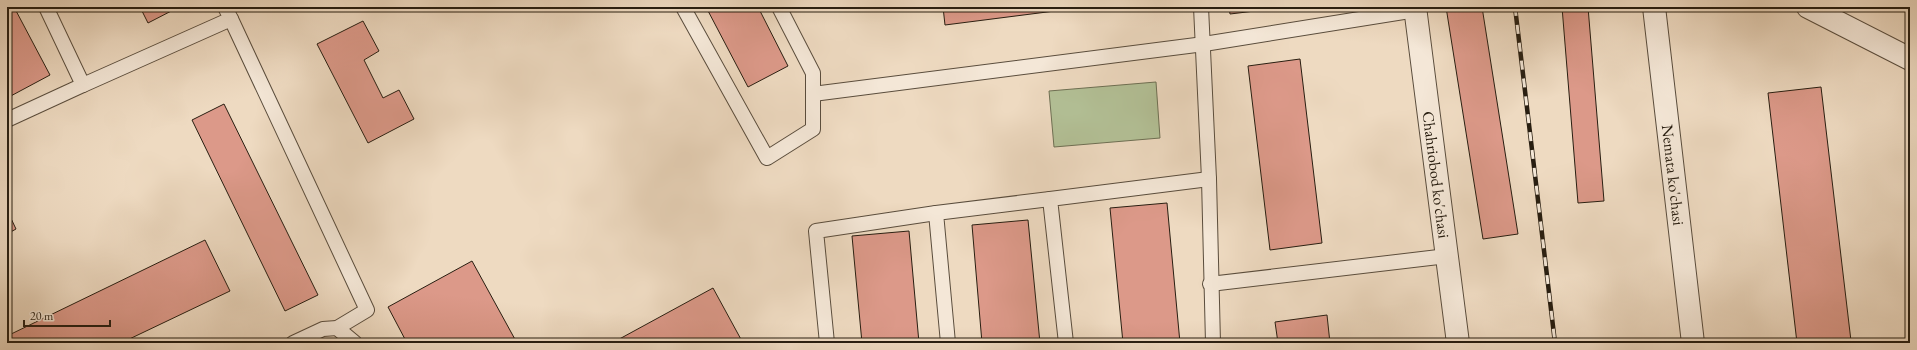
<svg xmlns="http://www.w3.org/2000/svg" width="1917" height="350" viewBox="0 0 1917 350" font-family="'EB Garamond',serif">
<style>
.green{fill:#b3c197;stroke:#6e7054}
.building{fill:#dc9989;stroke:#281e11}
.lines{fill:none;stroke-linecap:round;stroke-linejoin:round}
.lane-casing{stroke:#5a4d3d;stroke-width:16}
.street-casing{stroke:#5a4d3d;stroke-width:24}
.lane{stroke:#f4e7d7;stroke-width:14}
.street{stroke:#f4e7d7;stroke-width:22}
.rail-casing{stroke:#281e11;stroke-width:4.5}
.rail{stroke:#f4e7d7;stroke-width:3;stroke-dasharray:9;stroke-linecap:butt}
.labels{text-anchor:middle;stroke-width:3.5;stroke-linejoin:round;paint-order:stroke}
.street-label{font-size:16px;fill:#281e11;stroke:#f4e7d7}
</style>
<rect width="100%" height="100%" fill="#eedac1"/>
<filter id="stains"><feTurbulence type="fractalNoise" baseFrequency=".005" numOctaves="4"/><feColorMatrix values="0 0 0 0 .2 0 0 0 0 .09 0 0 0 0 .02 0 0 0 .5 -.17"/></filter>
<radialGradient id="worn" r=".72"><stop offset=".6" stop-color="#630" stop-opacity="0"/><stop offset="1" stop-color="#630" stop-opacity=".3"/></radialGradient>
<path class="green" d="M1156 82 1160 138 1054 147 1049 91Z"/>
<g class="building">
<path d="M7 7H14L50 75 7 98Z"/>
<path d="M140 7H179L148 23Z"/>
<path d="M706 7H758L788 66 748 87Z"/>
<path d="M943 7H1086L945 25Z"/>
<path d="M1229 7H1288L1230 14Z"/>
<path d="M1446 7H1482L1518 234 1483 239Z"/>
<path d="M1562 7H1588L1604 201 1578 203Z"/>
<path d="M363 21 379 51 364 60 383 98 399 90 414 119 368 143 317 44Z"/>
<path d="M1300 59 1322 243 1270 250 1248 66Z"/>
<path d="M1821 87 1851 341 1834 343H1797L1768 93Z"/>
<path d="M224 104 318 295 285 311 192 120Z"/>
<path d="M1167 203 1180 343H1123L1110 208Z"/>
<path d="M7 210 16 229 7 234Z"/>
<path d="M1028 220 1040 343H982L972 225Z"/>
<path d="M909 231 919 343H862L852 236Z"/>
<path d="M205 240 230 291 121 343H7V336Z"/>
<path d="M472 261 517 343H407L388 307Z"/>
<path d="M713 288 743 343H612Z"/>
<path d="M1327 315 1330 343H1278L1275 322Z"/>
</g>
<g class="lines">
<defs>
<g id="lane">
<path d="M683 7 767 158 813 129V73L779 7"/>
<path d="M1201 7 1209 179 1213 343"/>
<path d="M231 19 367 310 337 328 323 329 293 343"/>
<path d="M83 85 231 19 225 7"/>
<path d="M813 94 1204 44 1416 10"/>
<path d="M7 120 83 85 46 7"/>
<path d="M1210 284 1447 256"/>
<path d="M337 328 355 343"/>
<path d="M827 343 816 231 936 213"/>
<path d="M948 343 936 213 1050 199"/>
<path d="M1066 343 1050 199 1209 179"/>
</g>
<g id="street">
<path id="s1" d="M1415 7 1458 343"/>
<path id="s2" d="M1654 7 1693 343"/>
<path d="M1808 7 1910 59"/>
</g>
</defs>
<use href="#lane" class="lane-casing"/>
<use href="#street" class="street-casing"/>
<use href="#lane" class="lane"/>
<use href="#street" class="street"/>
<defs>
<path id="rail" d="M1515 7 1555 343"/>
</defs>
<use href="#rail" class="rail-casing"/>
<use href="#rail" class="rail"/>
</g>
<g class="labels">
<g class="street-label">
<text dy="6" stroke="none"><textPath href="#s1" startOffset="169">Chahriobod ko'chasi</textPath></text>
<text dy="6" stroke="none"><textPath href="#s2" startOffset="169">Nemata ko'chasi</textPath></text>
</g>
</g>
<rect width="1917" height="350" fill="none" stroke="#eedac1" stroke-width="24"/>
<rect x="8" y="8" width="1901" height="334" fill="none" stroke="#281e11" stroke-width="2"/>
<rect x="12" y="12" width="1893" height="326" fill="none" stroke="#281e11"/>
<path d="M24 320v6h86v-6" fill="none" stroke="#281e11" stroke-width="2"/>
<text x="30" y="320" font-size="12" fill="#281e11" stroke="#f4e7d7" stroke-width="3" paint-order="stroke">20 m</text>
<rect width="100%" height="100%" filter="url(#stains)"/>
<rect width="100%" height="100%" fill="url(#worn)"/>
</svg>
